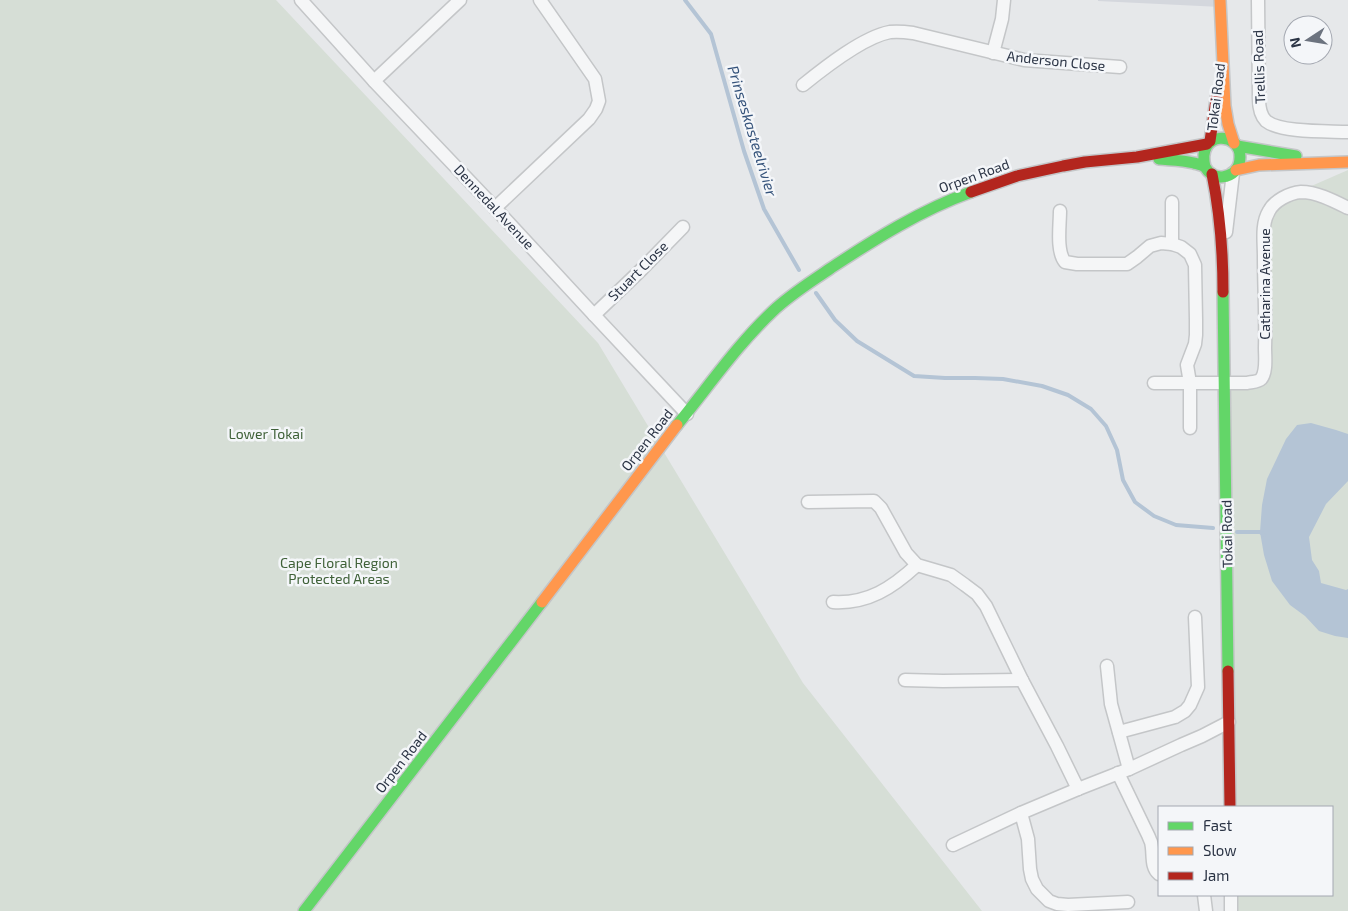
<svg xmlns="http://www.w3.org/2000/svg" width="1348" height="911" viewBox="0 0 1348 911" font-family="'Exo 2',sans-serif">
<style>
.built{fill:#d4d7dd}
.green{fill:#d6ded6}
.water{fill:#b4c4d5}
.lines{fill:none;stroke-linecap:round;stroke-linejoin:round}
.stream{stroke:#b4c4d5;stroke-width:4}
.street-casing{stroke:#c4c6c8;stroke-width:15}
.fast-casing{stroke:#c4c6c8;stroke-width:14}
.slow-casing{stroke:#c4c6c8;stroke-width:14}
.jam-casing{stroke:#c4c6c8;stroke-width:14}
.street{stroke:#f5f6f7;stroke-width:12}
.fast{stroke:#63d668;stroke-width:11}
.slow{stroke:#ff974d;stroke-width:11}
.jam{stroke:#b3261e;stroke-width:11}
.labels{text-anchor:middle;stroke-width:5;stroke-linejoin:round;paint-order:stroke}
.street-label{font-size:14px;fill:#2b3445;stroke:#f4f6f9}
.park-label{font-size:14px;fill:#3f6138;stroke:#f4f6f9}
.water-label{font-size:15px;font-style:italic;fill:#34527a;stroke:#f4f6f9}
</style>
<rect width="100%" height="100%" fill="#e6e8ea"/>
<path class="built" d="M1098 0H1220L1221 7 1098 1Z"/>
<g class="green">
<path d="M0 0H276L598 343 803 683 982 911H0Z"/>
<path d="M1348 170V911H1231V895H1332V807H1230L1224 383 1263 373 1268 212 1284 198Z"/>
</g>
<path class="water" d="M1311 423 1336 430 1348 434V481L1326 504 1309 537 1312 560 1319 571 1321 583 1346 590 1348 589V638L1335 636 1319 631 1305 616 1290 605 1272 581 1264 555 1260 532 1262 505 1267 479 1286 439 1297 425Z"/>
<g class="lines">
<g class="stream">
<path d="M685 0 711 34 744 151 764 209 799 270"/>
<path d="M816 293 835 320 857 341 914 376 945 378H975L1003 379 1042 386 1068 395 1091 409 1106 426 1117 450 1123 480 1135 502 1154 516 1176 525 1213 528"/>
<path d="M1237 532H1260L1264 535"/>
</g>
<defs>
<g id="street">
<path d="M301 0 374 81 495 208 594 315 687 414"/>
<path d="M1258 0 1259 99C1259 107 1260 115 1266 121 1281 133 1328 131 1348 132"/>
<path d="M993 53 1002 19 1004 0"/>
<path d="M374 81 460 0"/>
<path d="M803 85C824 68 863 37 890 32 898 31 906 32 913 33L1024 60 1120 67"/>
<path d="M495 208 589 119 596 109 599 101 595 79 540 0"/>
<path d="M1060 211C1060 225 1056 251 1065 262L1077 264H1127L1137 257 1150 246 1161 243 1172 244 1181 247 1190 254 1195 265 1196 320V335L1195 344 1187 365 1190 383V428"/>
<path d="M1226 232 1233 173"/>
<path d="M1172 244V202"/>
<path d="M594 315 642 269 683 227"/>
<path d="M1154 383H1247C1251 382 1258 382 1261 379 1267 372 1265 357 1265 348 1266 318 1264 287 1264 256 1264 242 1261 224 1269 211 1274 201 1289 193 1301 192 1317 192 1334 201 1348 208"/>
<path d="M808 502 874 501 881 508 906 553 917 565 951 575 965 585 977 594 986 606 1022 680 1057 746 1078 789"/>
<path d="M833 602C868 604 892 588 917 565"/>
<path d="M1107 666 1111 704 1129 769"/>
<path d="M905 680 943 681 1022 680"/>
<path d="M1119 732 1175 717 1185 711 1190 705 1198 687 1195 617"/>
<path d="M1118 773 1148 835C1149 837 1150 840 1151 842 1154 853 1150 867 1159 874"/>
<path d="M1021 813 1028 839 1030 869 1032 879 1037 889 1049 901 1057 904 1068 905 1128 902"/>
<path d="M953 845 1021 813 1078 789 1129 769 1181 745 1202 736 1229 722"/>
<path d="M1204 895 1206 911"/>
<path d="M1231 895V911"/>
</g>
<g id="fast">
<path d="M1237 146 1296 156"/>
<path d="M1159 159C1170 160 1183 160 1194 163 1197 164 1202 165 1205 167 1207 169 1207 171 1210 173 1217 179 1228 178 1235 171 1238 168 1240 163 1240 157 1241 131 1196 130 1205 167"/>
<path d="M1223 292 1228 671"/>
<path d="M677 425C709 386 737 345 773 311 791 294 811 282 831 268 875 239 921 210 971 192"/>
<path d="M304 911 542 602"/>
</g>
<g id="slow">
<path d="M1220 0 1225 106 1228 124 1234 143"/>
<path d="M1236 170 1259 165 1348 162"/>
<path d="M542 602 677 425"/>
</g>
<g id="jam">
<path d="M1210 141 1217 93"/>
<path d="M1212 174C1220 213 1223 253 1223 292"/>
<path d="M971 192 1017 176 1063 166 1085 162 1137 157 1207 144"/>
<path d="M1228 671 1230 807"/>
</g>
</defs>
<use href="#street" class="street-casing"/>
<use href="#fast" class="fast-casing"/>
<use href="#slow" class="slow-casing"/>
<use href="#jam" class="jam-casing"/>
<use href="#street" class="street"/>
<use href="#fast" class="fast"/>
<use href="#slow" class="slow"/>
<use href="#jam" class="jam"/>
</g>
<g class="labels">
<g class="street-label">
<text transform="translate(1056 61) rotate(6)" y="5">Anderson Close</text>
<text transform="translate(1259 67) rotate(-92)" y="5">Trellis Road</text>
<text transform="translate(1216 97) rotate(-83)" y="5">Tokai Road</text>
<text transform="translate(974 176) rotate(-20)" y="5">Orpen Road</text>
<text transform="translate(494 207) rotate(47)" y="5">Dennedal Avenue</text>
<text transform="translate(638 271) rotate(-45)" y="5">Stuart Close</text>
<text transform="translate(1265 284) rotate(-90)" y="5">Catharina Avenue</text>
<text transform="translate(647 440) rotate(-52)" y="5">Orpen Road</text>
<text transform="translate(1227 534) rotate(-91)" y="5">Tokai Road</text>
<text transform="translate(401 762) rotate(-52)" y="5">Orpen Road</text>
</g>
<g class="park-label">
<text x="266" y="439">Lower Tokai</text>
<text x="339" y="568">Cape Floral Region<tspan x="339" dy="16">Protected Areas</tspan></text>
</g>
<g class="water-label">
<text transform="translate(752 131) rotate(73)" y="5">Prinseskasteelrivier</text>
</g>
</g>
<rect x="1158" y="806" width="175" height="90" fill="#f4f6f9" stroke="#a4a8b1"/>
<rect x="1168" y="822" width="25" height="8" fill="#63d668" stroke="#a4a8b1"/>
<text x="1203" y="831" font-size="15" fill="#2b3445">Fast</text>
<rect x="1168" y="847" width="25" height="8" fill="#ff974d" stroke="#a4a8b1"/>
<text x="1203" y="856" font-size="15" fill="#2b3445">Slow</text>
<rect x="1168" y="872" width="25" height="8" fill="#b3261e" stroke="#a4a8b1"/>
<text x="1203" y="881" font-size="15" fill="#2b3445">Jam</text>
<g transform="translate(1308 40) rotate(258)"><circle r="24" fill="#f4f6f9" stroke="#a4a8b1"/>
<path d="M0-4L9 19L0 12L-9 19Z" fill="#6c737f"/>
<text y="-8" font-size="14" font-weight="bold" text-anchor="middle" fill="#2b3445">N</text>
</g>
</svg>
